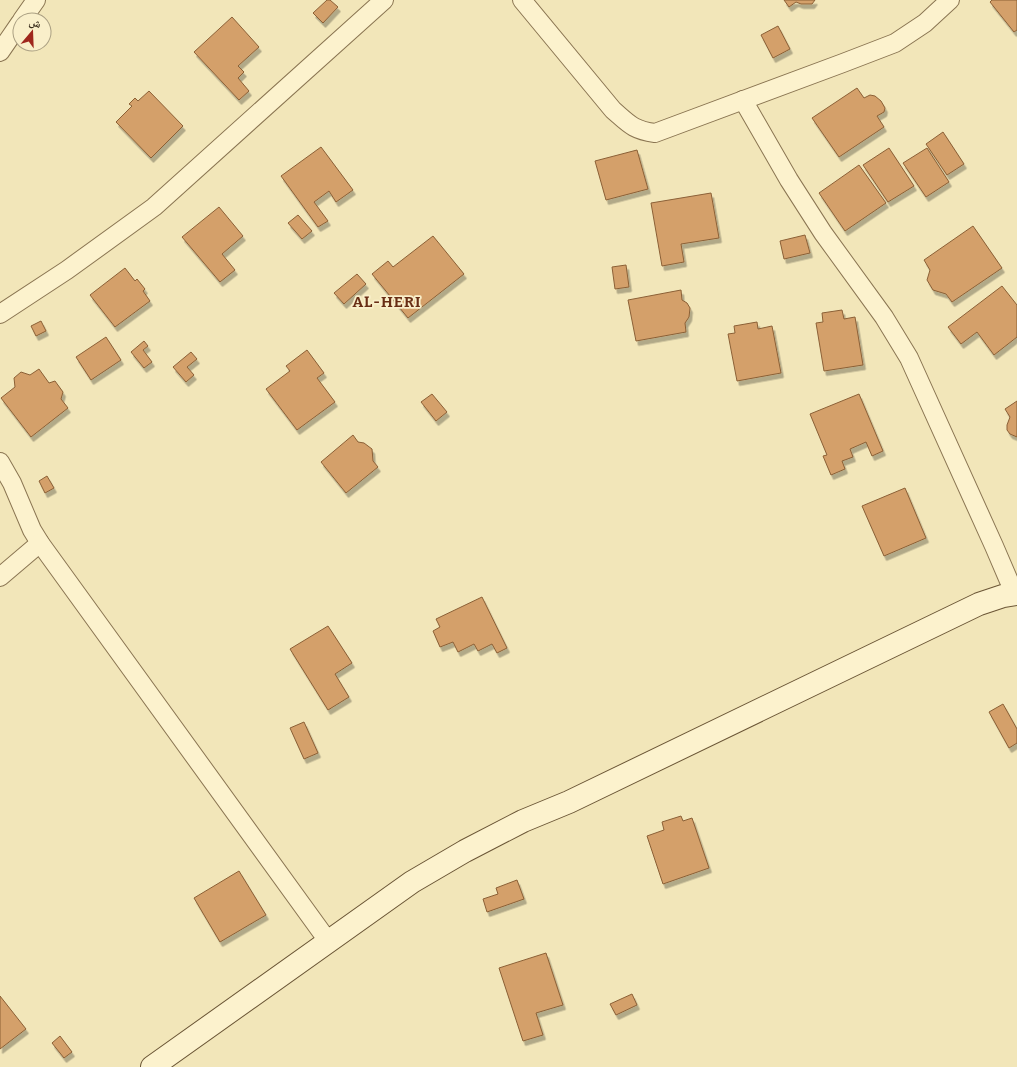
<svg xmlns="http://www.w3.org/2000/svg" width="1017" height="1067" viewBox="0 0 1017 1067" font-family="Bitter,'Noto Naskh Arabic',serif">
<style>
.building{fill:#d4a06b;stroke:#8b6036;filter:url(#shadow)}
.lines{fill:none;stroke-linecap:round;stroke-linejoin:round}
.street-casing{stroke:#8a7552;stroke-width:20}
.secondary-casing{stroke:#6b5636;stroke-width:24}
.street{stroke:#fcf2cd;stroke-width:18}
.secondary{stroke:#fcf2cd;stroke-width:22}
.labels{text-anchor:middle;stroke-width:3.5;stroke-linejoin:round;paint-order:stroke}
.district-label{font-size:15px;font-weight:bold;letter-spacing:1px;fill:#682d14;stroke:#f9efca}
</style>
<defs>
<filter id="shadow"><feDropShadow dx="2.5" dy="4.5" stdDeviation="0" flood-color="#0004"/></filter>
</defs>
<rect width="100%" height="100%" fill="#f2e6b9"/>
<g class="building">
<path d="M327 0H330L338 7 323 23 313 13Z"/>
<path d="M784 0H815L812 4H801L796 2 789 7Z"/>
<path d="M992 0H1017V30L1014 32 990 2Z"/>
<path d="M232 17 259 47 238 66 244 72 238 78 249 91 239 100 194 52Z"/>
<path d="M778 26 790 49 773 58 761 35Z"/>
<path d="M857 88 864 98 870 95 875 96 881 101 885 108 884 112 877 116 884 127 839 157 812 118Z"/>
<path d="M149 91 183 126 151 158 116 122 132 106 129 104 135 98 138 101Z"/>
<path d="M943 132 964 164 947 175 926 144Z"/>
<path d="M321 147 353 190 336 202 329 191 314 202 328 221 318 227 281 176Z"/>
<path d="M889 148 914 186 888 202 863 165Z"/>
<path d="M927 148 949 182 926 197 903 163Z"/>
<path d="M637 150 648 189 606 200 595 161Z"/>
<path d="M859 165 886 203 845 231 819 193Z"/>
<path d="M711 193 719 238 681 244 684 262 662 266 651 203Z"/>
<path d="M219 207 243 236 222 254 235 270 220 282 182 237Z"/>
<path d="M298 215 312 231 302 239 288 223Z"/>
<path d="M973 226 1002 268 952 302 946 294 933 290 927 280 930 270 924 260Z"/>
<path d="M805 235 810 253 784 259 780 241Z"/>
<path d="M433 236 464 274 408 318 372 274 388 261 393 267Z"/>
<path d="M626 265 629 287 615 289 612 267Z"/>
<path d="M125 268 135 281 137 279 145 289 143 291 150 301 115 327 90 295Z"/>
<path d="M357 274 366 284 344 304 334 293Z"/>
<path d="M1002 286 1017 305V337L994 355 977 332 961 344 948 327Z"/>
<path d="M681 290 682 300 687 303 690 308 689 317 685 323 686 332 636 341 628 300Z"/>
<path d="M842 310 844 319 855 317 863 365 824 371 816 323 823 322 822 313Z"/>
<path d="M41 321 46 331 36 336 31 326Z"/>
<path d="M757 322 758 329 772 326 781 373 737 381 728 334 735 333 734 326Z"/>
<path d="M106 337 121 360 91 380 76 357Z"/>
<path d="M144 341 148 346 143 350 152 362 144 368 131 352Z"/>
<path d="M307 350 324 373 317 378 335 402 297 430 266 389 290 371 286 366Z"/>
<path d="M191 352 197 359 187 367 194 375 186 382 173 367Z"/>
<path d="M39 369 49 383 55 381 63 392 61 399 68 408 31 437 1 398 15 387 14 378 21 372 30 375Z"/>
<path d="M432 394 447 412 436 421 421 402Z"/>
<path d="M859 394 883 451 872 456 866 442 850 449 853 457 842 461 845 469 831 475 823 456 827 455 810 414Z"/>
<path d="M1017 401V437L1010 434 1007 430V425L1010 417 1005 409Z"/>
<path d="M353 435 358 442 364 443 372 449 373 461 378 467 346 493 321 462Z"/>
<path d="M47 476 54 488 45 493 39 481Z"/>
<path d="M905 488 926 538 884 556 862 506Z"/>
<path d="M482 597 507 648 497 653 492 644 478 651 474 644 458 652 453 642 440 647 433 631 440 627 436 619Z"/>
<path d="M328 626 352 663 335 674 349 697 328 710 290 649Z"/>
<path d="M1003 704 1017 729V743L1009 748 989 712Z"/>
<path d="M304 722 318 753 304 759 290 728Z"/>
<path d="M681 816 683 821 692 818 709 868 663 884 647 836 664 830 662 822Z"/>
<path d="M239 871 266 915 220 942 194 898Z"/>
<path d="M517 880 524 899 487 912 483 899 498 894 496 888Z"/>
<path d="M546 953 563 1005 536 1013 543 1035 523 1041 499 968Z"/>
<path d="M632 994 637 1005 616 1015 610 1004Z"/>
<path d="M0 996 26 1029 0 1049Z"/>
<path d="M60 1036 72 1052 64 1058 52 1043Z"/>
</g>
<g class="lines">
<defs>
<g id="street">
<path d="M522 0 613 110C629 124 633 130 655 133L843 63 895 43 925 23 950 0"/>
<path d="M22 20 36 0"/>
<path d="M0 52 20 23"/>
<path d="M743 100 789 180 823 233 884 317 909 358 994 546 1015 595"/>
<path d="M0 314 67 270 154 207 384 0"/>
<path d="M0 462 12 483 32 530 40 543 328 941"/>
<path d="M0 577 40 543"/>
</g>
<path id="secondary" d="M152 1067 412 882 465 851 523 821 569 802 979 604 1003 596 1017 594"/>
</defs>
<use href="#street" class="street-casing"/>
<use href="#secondary" class="secondary-casing"/>
<use href="#street" class="street"/>
<use href="#secondary" class="secondary"/>
</g>
<g class="labels">
<g class="district-label">
<text x="387" y="307">AL-HERI</text>
</g>
</g>
<g transform="translate(32 32) rotate(19)"><circle r="19" fill="#f9efca" stroke="#aba083"/>
<path d="M0-3L7 15L0 10L-7 15Z" fill="#9f271d"/>
<text y="-6" font-size="11" font-weight="bold" text-anchor="middle" fill="#372a19">ش</text>
</g>
</svg>
